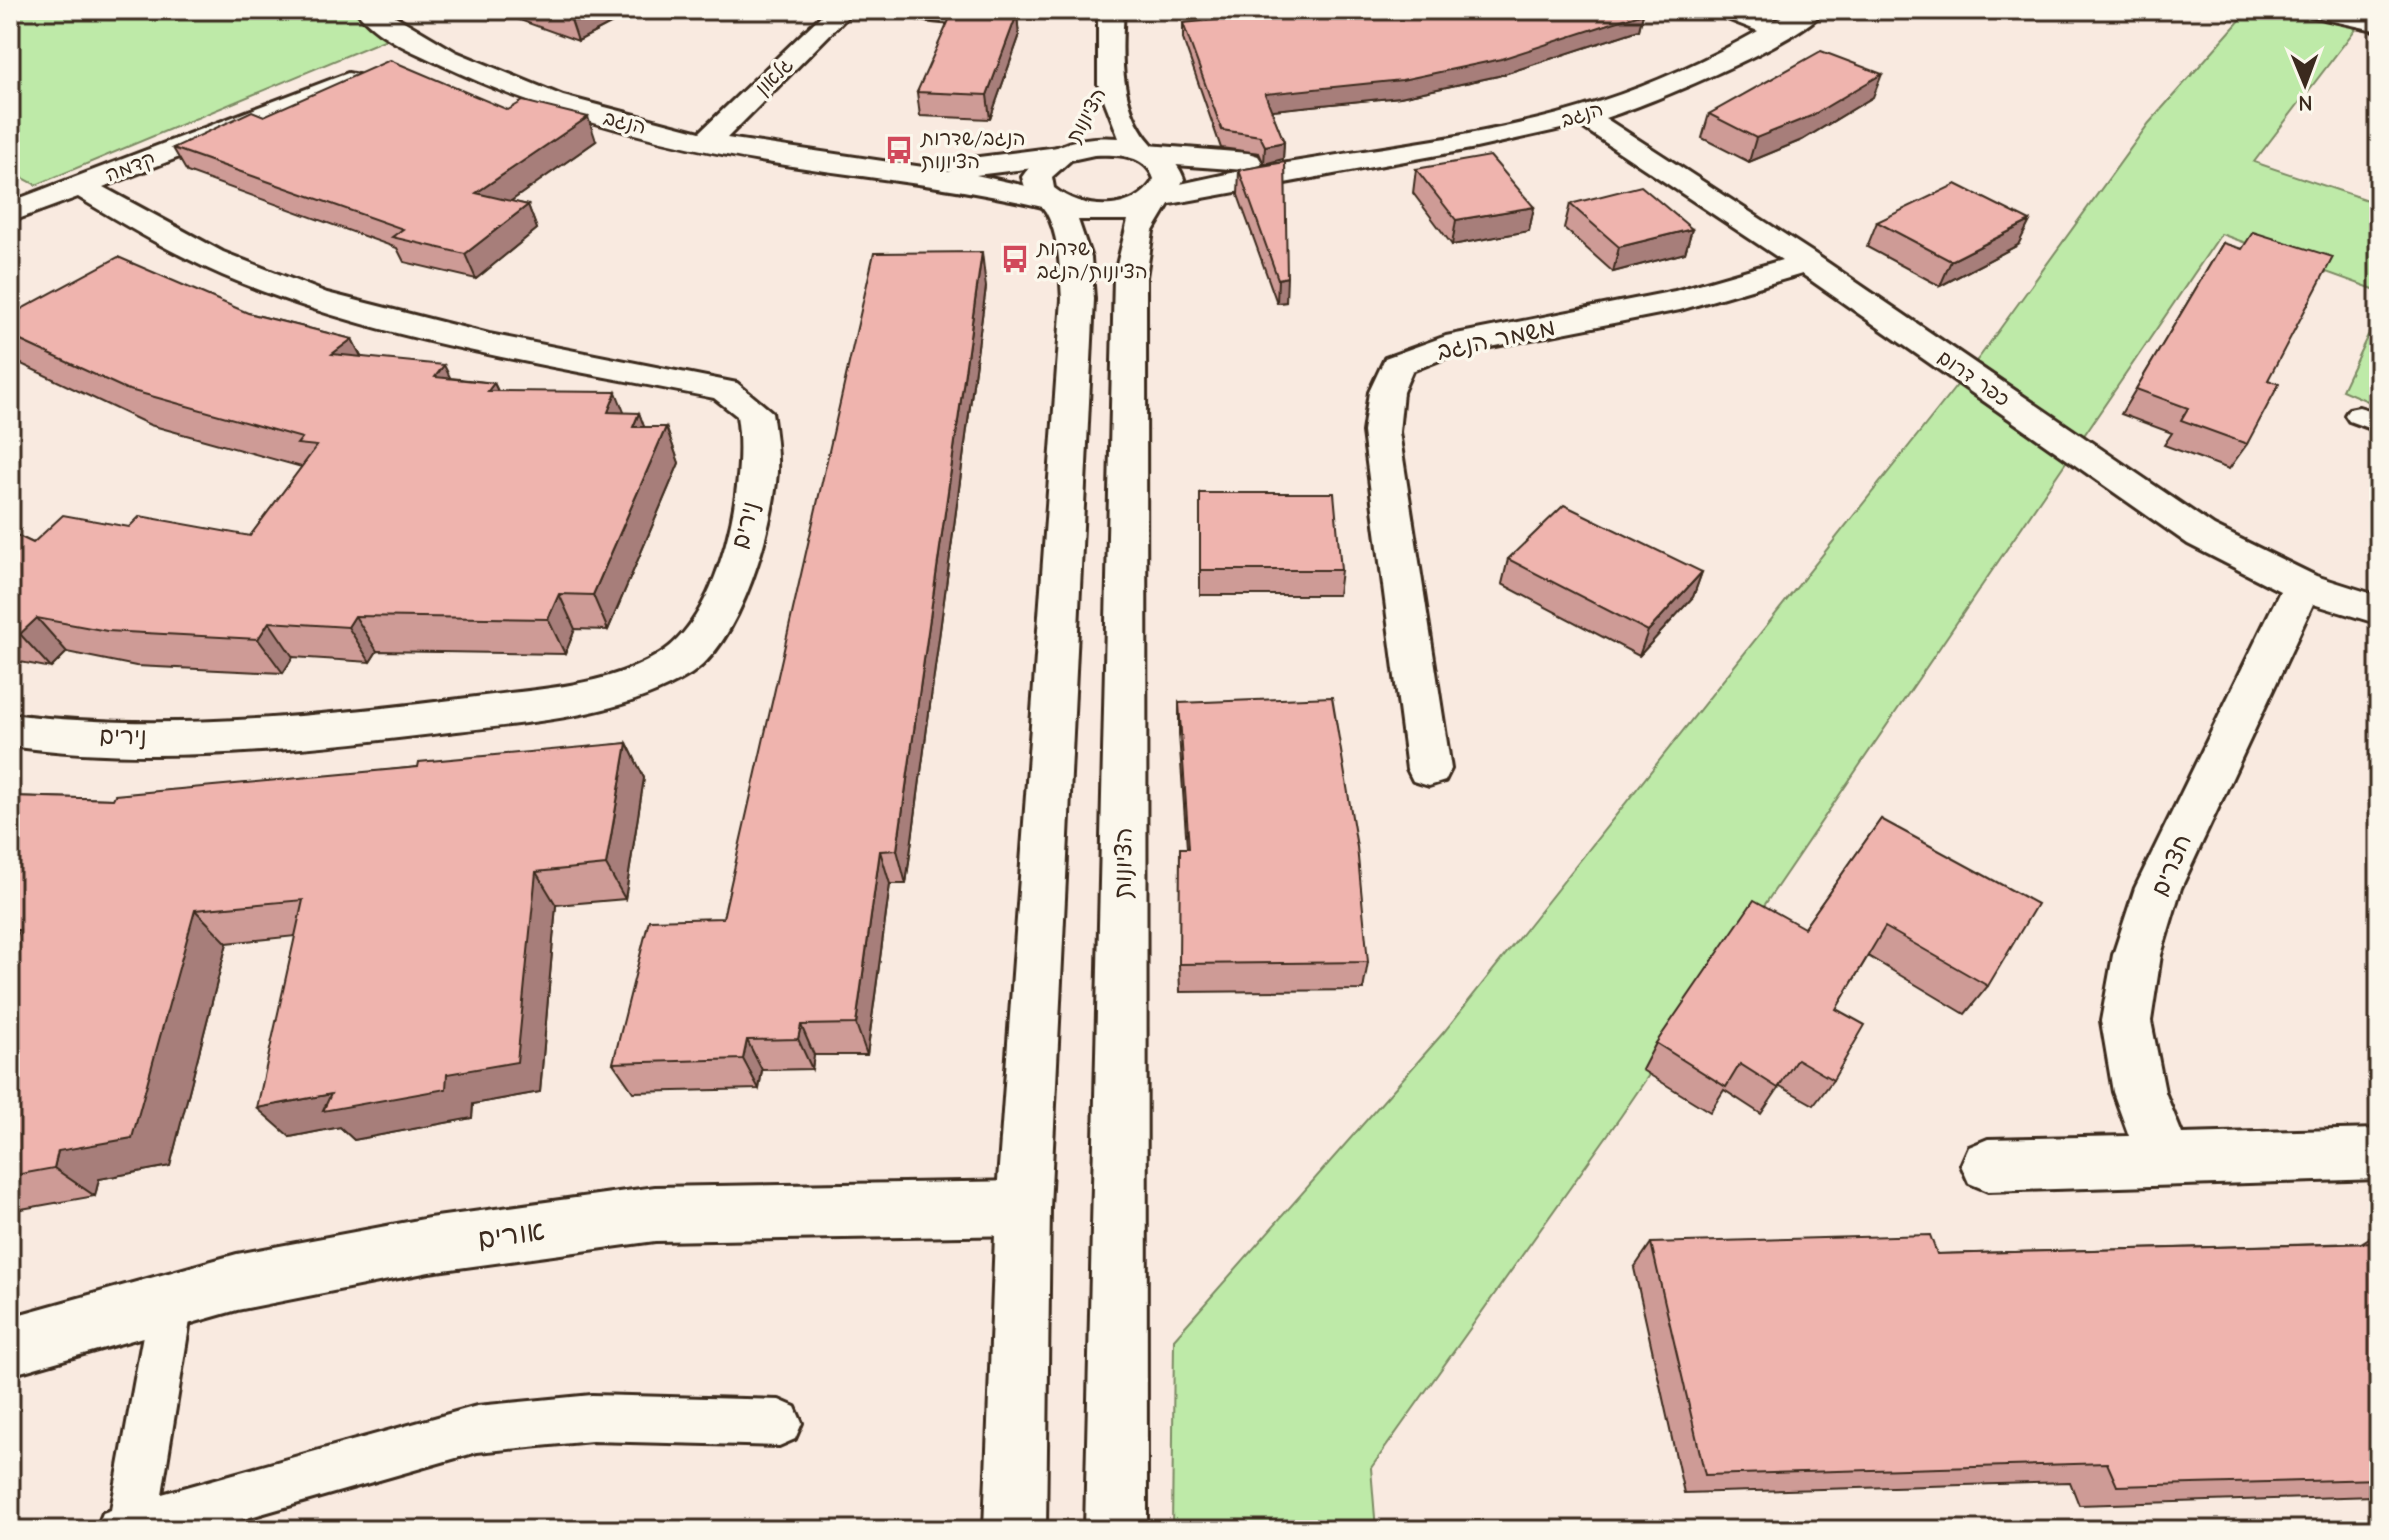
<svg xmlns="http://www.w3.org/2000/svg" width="2389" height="1540" viewBox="0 0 2389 1540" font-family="'Comic Neue','Playpen Sans Hebrew',sans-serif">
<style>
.green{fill:#beeaa8;stroke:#7c8a63;stroke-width:2}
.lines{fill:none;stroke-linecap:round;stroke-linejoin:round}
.service-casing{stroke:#3b2a1e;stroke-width:6}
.minor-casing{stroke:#3b2a1e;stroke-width:6}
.tertiary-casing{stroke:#3b2a1e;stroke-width:6}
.service{fill:#fbf7ec;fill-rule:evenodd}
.minor{fill:#fbf7ec;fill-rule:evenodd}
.tertiary{fill:#fbf7ec;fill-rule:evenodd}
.wall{fill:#ce9b96;stroke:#3b2a1e;stroke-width:2}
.shaded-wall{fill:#a77e7a;stroke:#3b2a1e;stroke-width:2}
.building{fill:#efb4ae;stroke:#3b2a1e;stroke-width:2}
.labels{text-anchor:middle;stroke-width:7;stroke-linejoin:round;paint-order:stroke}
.far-street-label{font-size:20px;fill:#3b2a1e;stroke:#fbf7ec}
.far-poi-label{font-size:20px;fill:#3b2a1e;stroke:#fbf7ec;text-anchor:start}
.street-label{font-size:24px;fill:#3b2a1e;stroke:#fbf7ec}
.near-street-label{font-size:28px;fill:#3b2a1e;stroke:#fbf7ec}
</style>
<rect width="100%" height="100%" fill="#f9eae0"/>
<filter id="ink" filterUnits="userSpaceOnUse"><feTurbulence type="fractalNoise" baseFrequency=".0125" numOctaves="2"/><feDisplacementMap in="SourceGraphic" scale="16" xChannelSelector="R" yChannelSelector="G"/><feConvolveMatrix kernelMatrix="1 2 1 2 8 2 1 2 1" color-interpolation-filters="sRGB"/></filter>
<g filter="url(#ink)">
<g class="green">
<path d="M10 10H350L389 38 36 185 10 171Z"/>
<path d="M2249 10H2370L2254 162 2379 204V291L2221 234 1621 1116 1371 1468 1376 1530H1172L1174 1339 1444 1032 1981 355 2149 123Z"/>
<path d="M2379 312V406L2342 390Z"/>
</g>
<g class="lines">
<defs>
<g id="service">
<path d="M2359 407 2379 413V432L2349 421 2345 415 2349 409Z"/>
<path d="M171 1280 187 1286 193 1302 162 1494 477 1406 592 1395 779 1400 795 1407 802 1423 795 1439 779 1446 592 1441 477 1452 205 1530H96L103 1513 111 1510 149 1302 155 1286Z"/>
</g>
<g id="minor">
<path d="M356 10H385L456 52 563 96 700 132 827 10H854L727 138 950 171 953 162 963 159 1058 147 1068 150 1072 156 1068 162 1058 165 976 175 1058 193 1062 199 1058 205 1047 208C952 185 856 177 760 161 650 142 543 113 442 65 414 52 374 36 356 10Z"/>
<path d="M898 10H978L985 16C976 28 907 22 898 10Z"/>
<path d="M1713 10H1749L1776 20 1793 10H1824C1802 42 1647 105 1605 118L1818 256 2214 526 2316 576 2379 596V624L2313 604 2181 888 2161 955 2151 1021 2165 1092 2182 1134 2379 1129V1179L1988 1191 1969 1183 1961 1165 1969 1147 1988 1139 2129 1136 2113 1092 2101 1021 2113 955 2135 888 2280 591 2188 544 1802 274 1680 310 1455 354 1412 371 1403 392 1399 432 1451 769 1445 781 1429 786 1413 781 1407 769 1363 432 1369 392 1385 358 1446 336 1675 291 1782 260 1579 125 1476 148 1159 206 1148 203 1144 197 1148 191 1245 170 1148 163 1138 160 1134 154 1138 148 1148 145 1248 153 1258 156 1262 162 1258 168C1372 147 1491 138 1601 101 1656 83 1708 59 1758 31L1717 15Z"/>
<path d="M2302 10H2352L2379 15V31L2306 15Z"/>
<path d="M348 73 358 75 361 81 358 87 103 187 223 252 327 293 489 334 737 383 772 412C775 432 778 452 777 472 773 528 741 642 691 674 623 716 534 722 457 731 311 749 156 766 10 746V714C163 733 324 716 476 697 537 689 611 687 664 651 721 612 748 481 737 416L714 398C556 366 394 344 244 284 185 261 131 229 78 197L10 222V202Z"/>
<path d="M1023 1181 1042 1189 1050 1208 1042 1227 1023 1235 655 1241 429 1272 237 1310 10 1375V1317L237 1254 429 1218 655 1187Z"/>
</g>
<path id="tertiary" d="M1098 10H1124C1121 55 1119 107 1151 143 1163 158 1176 156 1184 179L1153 231 1146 277 1147 1530H1085L1114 277 1128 220H1078L1091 258 1094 299 1050 1208 1046 1530H984L996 1208 1062 299C1060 271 1060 237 1046 212 1037 197 1027 199 1022 177 1045 144 1080 135 1119 138L1098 84ZM1094 155C1116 154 1146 154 1154 179 1135 214 1082 211 1054 188L1052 177 1071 160Z"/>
</defs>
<use href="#service" class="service-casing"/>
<use href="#minor" class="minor-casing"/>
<use href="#tertiary" class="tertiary-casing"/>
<use href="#service" class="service"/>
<use href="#minor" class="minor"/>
<use href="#tertiary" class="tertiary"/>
</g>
<g class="wall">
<path d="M492 10H637L578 41Z"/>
<path d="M1207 10H1636L1643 13 1639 30 1498 76 1400 97 1271 110 1284 142 1283 159 1264 164 1259 153 1221 148 1183 39V23L1207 21Z"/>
<path d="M1017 14 1019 37 990 119 920 116 917 92Z"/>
<path d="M1873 97 1802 140 1749 162 1702 138 1709 114Z"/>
<path d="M508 110 596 141 510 201 528 205 537 229 476 279 404 262 397 248 187 172 173 148 264 116Z"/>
<path d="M1285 162 1286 302 1277 303 1238 195 1239 170Z"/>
<path d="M1416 169 1534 207 1529 231 1452 245 1413 193Z"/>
<path d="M1570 204 1692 229 1685 253 1613 272 1564 228Z"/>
<path d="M1877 222 2018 245 1940 286 1867 247Z"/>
<path d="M2223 243 2268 380 2247 444 2229 469 2164 445 2172 433 2121 414Z"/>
<path d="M986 287 906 884H890L867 1055H814L812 1069 762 1070 759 1089 633 1092 613 1063 723 918Z"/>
<path d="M248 313 352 339 361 357 451 378 494 383 498 391 624 413H639L644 427H666L679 463 608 630 575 629 565 654 377 651 370 662 293 657 283 673 136 666 67 652 51 668 10 660V532L33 543 129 527 250 536 302 467 150 425 15 361 10 354V315Z"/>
<path d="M1200 493 1341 570 1338 595H1200Z"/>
<path d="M1508 559 1702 572 1693 597 1639 656 1502 584Z"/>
<path d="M1179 703 1368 962 1363 990 1180 992 1179 964 1187 848 1179 734Z"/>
<path d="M627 743 644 778 625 899 556 905 540 1092 473 1104 472 1118 354 1140 340 1127 290 1137 295 936 227 943 170 1166 99 1179 95 1196 10 1211V796L113 799 418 767Z"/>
<path d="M1881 819 1988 986 1965 1014 1868 956 1836 1009 1833 1080 1814 1105 1780 1086 1761 1114 1724 1090 1710 1112 1642 1070 1656 1043 1804 928Z"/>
<path d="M2374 1235H2379V1494L2375 1496 2079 1505 2070 1482 1684 1493 1634 1268 1651 1243 1937 1254 2361 1243Z"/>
</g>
<g class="shaded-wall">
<path d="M589 10H637L578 41 571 20Z"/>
<path d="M1643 13 1639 30 1498 76 1400 97 1264 111 1265 94Z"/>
<path d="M1017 14 1019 37 990 119 987 95Z"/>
<path d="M1882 74 1873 97 1802 140 1749 162 1756 138Z"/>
<path d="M588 117 596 141 487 218 476 193Z"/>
<path d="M1284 142 1283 159 1264 164 1265 146Z"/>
<path d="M528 205 537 229 476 279 465 254Z"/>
<path d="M1534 207 1529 231 1452 245 1456 220Z"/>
<path d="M2030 221 2018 245 1940 286 1951 261Z"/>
<path d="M1692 229 1685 253 1613 272 1619 247Z"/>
<path d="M982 252 986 287 906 884 897 850Z"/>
<path d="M1287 277 1286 302 1277 303 1278 279Z"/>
<path d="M352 339 370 374 332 354Z"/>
<path d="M444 365 461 400 435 377Z"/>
<path d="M494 383 510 418 488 391Z"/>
<path d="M616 392 630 427 608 412Z"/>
<path d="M639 413 652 448 633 427Z"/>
<path d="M666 427 679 463 608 630 593 595Z"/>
<path d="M1702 572 1693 597 1639 656 1648 631Z"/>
<path d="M559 594 575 629 565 654 548 619Z"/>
<path d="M355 616 377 651 370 662 348 627Z"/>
<path d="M37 618 67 652 51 668 20 634Z"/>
<path d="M269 622 293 657 283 673 258 639Z"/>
<path d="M627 743 644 778 625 899 606 865Z"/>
<path d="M880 851 890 884 867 1055 856 1024Z"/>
<path d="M536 872 556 905 540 1092 473 1104 472 1118 354 1140 340 1127 290 1137 257 1108 331 1094Z"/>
<path d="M195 910 227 943 170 1166 99 1179 95 1196 54 1168 58 1151Z"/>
<path d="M801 1025 814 1055 812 1069 798 1039Z"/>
<path d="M747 1040 762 1070 759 1089 743 1059Z"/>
</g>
<g class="building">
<path d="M544 10H589L571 20Z"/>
<path d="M1210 10H1636L1643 13 1501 59 1402 80 1265 94 1284 142 1265 146 1260 136 1222 130 1183 23 1216 20Z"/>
<path d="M953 11 1017 14 987 95 917 92Z"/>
<path d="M1821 51 1882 74 1811 116 1756 138 1709 114Z"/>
<path d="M390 60 508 110 523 101 588 117 476 193 528 205 465 254 392 237 403 229 173 148 252 111 264 116Z"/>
<path d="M1490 156 1534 207 1456 220 1416 169Z"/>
<path d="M1285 162 1287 277 1278 279 1239 170Z"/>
<path d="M1956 184 2030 221 1951 261 1877 222Z"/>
<path d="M1641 186 1692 229 1619 247 1570 204Z"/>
<path d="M2253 232 2333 257 2268 380 2279 384 2247 444 2181 420 2188 408 2136 389 2223 243 2242 249Z"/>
<path d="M982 252 897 850 880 851 856 1024 801 1025 798 1039 747 1040 743 1059 613 1063 649 920 723 918 874 253Z"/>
<path d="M118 257 248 313 352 339 332 354 444 365 435 377 494 383 488 391 616 392 608 412 639 413 633 427H666L593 595 559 594 548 619 355 616 348 627 269 622 258 639 107 631 37 618 20 634 10 632V532L33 543 63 515 129 527 140 516 250 536 317 446 297 444 302 438 126 389 10 336V315Z"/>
<path d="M1200 493H1334L1341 570H1200Z"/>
<path d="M1564 505 1702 572 1648 631 1508 559Z"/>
<path d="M1332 697 1357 847 1368 962 1179 964 1180 848H1189L1179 703Z"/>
<path d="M627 743 606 865 536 872 517 1062 447 1074 446 1089 323 1111 331 1094 257 1108 303 900 195 910 132 1138 58 1151 54 1168 10 1176V954L19 930H10V796L113 799 115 795 418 767 419 762Z"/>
<path d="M1881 819 2037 904 1988 986 1885 927 1836 1009 1865 1025 1833 1080 1797 1059 1778 1088 1740 1064 1726 1087 1656 1043 1754 900 1804 928Z"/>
<path d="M1930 1235 1937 1254 2378 1243 2374 1235H2379V1479L2117 1486 2107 1463 1705 1475 1651 1243Z"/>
</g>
</g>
<defs>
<symbol id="bus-bare" viewBox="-9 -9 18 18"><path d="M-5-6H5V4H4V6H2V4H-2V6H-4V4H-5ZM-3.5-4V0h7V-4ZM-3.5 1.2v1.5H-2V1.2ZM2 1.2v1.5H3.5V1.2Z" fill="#d1495b" stroke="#fbf7ec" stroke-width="2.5" paint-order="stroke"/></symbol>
</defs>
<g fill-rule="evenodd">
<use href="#bus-bare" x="879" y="130" width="40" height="40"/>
<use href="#bus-bare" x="995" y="239" width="40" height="40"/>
</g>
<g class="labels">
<g class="far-street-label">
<text transform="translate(774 76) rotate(-44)" y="7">גלאון</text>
<text transform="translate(1582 114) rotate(-17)" y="7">הנגב</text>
<text transform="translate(1086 115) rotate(-61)" y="7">הציונות</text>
<text transform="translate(625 122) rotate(14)" y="7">הנגב</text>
<text transform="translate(130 166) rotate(-21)" y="7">קדמה</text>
<text transform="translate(1974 378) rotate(35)" y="7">כפר דרום</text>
</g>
<g class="far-poi-label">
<text x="921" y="145">הנגב/שדרות<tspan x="921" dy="23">הציונות</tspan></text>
<text x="1037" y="255">שדרות<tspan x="1037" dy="23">הציונות/הנגב</tspan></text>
</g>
<g class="street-label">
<text transform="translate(1496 339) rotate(-12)" y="8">משמר הנגב</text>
<text transform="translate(745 525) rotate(-75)" y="8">נירים</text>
<text transform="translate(123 736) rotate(1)" y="8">נירים</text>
<text transform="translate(1123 863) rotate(-89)" y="8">הציונות</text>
<text transform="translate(2171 865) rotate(-66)" y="8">חצרים</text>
</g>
<g class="near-street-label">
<text transform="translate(511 1234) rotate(-8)" y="10">אורים</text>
</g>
</g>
<rect width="2389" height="1540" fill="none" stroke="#fbf7ec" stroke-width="40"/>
<rect x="20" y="20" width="2349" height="1500" fill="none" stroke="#3b2a1e" stroke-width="3" filter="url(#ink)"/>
<g transform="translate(2305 84) rotate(179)" stroke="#fbf7ec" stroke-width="6" paint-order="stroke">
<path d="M0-6L14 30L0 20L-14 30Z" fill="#3b2a1e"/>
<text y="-12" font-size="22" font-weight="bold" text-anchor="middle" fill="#3b2a1e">N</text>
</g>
</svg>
